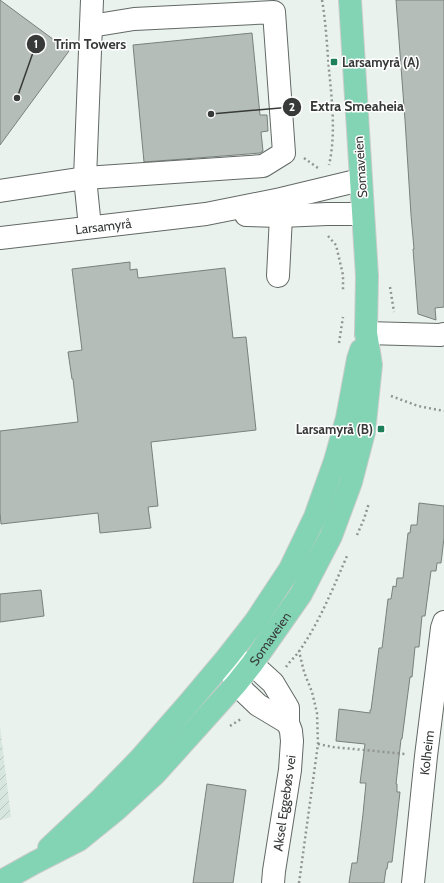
<svg xmlns="http://www.w3.org/2000/svg" width="444" height="883" viewBox="0 0 444 883" font-family="Cabin,sans-serif">
<style>
.industrial{fill:url(#industrial-furrows)}
.building{fill:#b5bdb9;stroke:#7a817d}
.lines{fill:none;stroke-linecap:round;stroke-linejoin:round}
.minor-casing{stroke:#626965;stroke-width:24}
.major-casing{stroke:#cbcccb;stroke-width:24}
.path{stroke:#909592;stroke-width:2.5;stroke-dasharray:2 3;stroke-linecap:butt}
.minor{stroke:#fff;stroke-width:22}
.major{stroke:#82d4b5;stroke-width:22}
.poi-dot{fill:#1c815a;stroke:#fff;stroke-width:1.5}
.labels{text-anchor:middle;stroke-width:3;stroke-linejoin:round;paint-order:stroke}
.poi-label{font-size:13px;font-weight:bold;fill:#373a38;stroke:#fff;text-anchor:start}
.street-label{font-size:13px;fill:#373a38;stroke:#fff}
.leader{fill:none;stroke:#373a38;stroke-width:1.5}
.callout-dot{fill:#373a38;stroke:#fff;stroke-width:1.5}
.mark-label{font-size:12px;text-anchor:middle;font-weight:bold;fill:#fff}
.callout-label{font-size:14px;text-anchor:middle;font-weight:bold;fill:#373a38;stroke:#fff;stroke-width:3;stroke-linejoin:round;paint-order:stroke}
</style>
<defs>
<pattern id="industrial-furrows" width="10" height="10" patternUnits="userSpaceOnUse"><rect width="10" height="10" fill="#d7e6de"/><path d="M-1 1l2-2M0 10L10 0M9 11l2-2" fill="none" stroke="#b9c6bf"/></pattern>
</defs>
<rect width="100%" height="100%" fill="#eaf2ee"/>
<path class="industrial" d="M0 727 11 817 0 820Z"/>
<g class="building">
<path d="M0 0 69 51 0 145Z"/>
<path d="M396 0H444V307L435 308 436 320 418 314 413 249H414L411 215 405 120Z"/>
<path d="M252 33 260 115H267L268 131 261 132 263 151 260 153 236 155 144 162 133 45Z"/>
<path d="M130 262V270L137 269 138 278 225 268 233 338 246 337 256 430 151 442 158 506 148 507 151 528 100 533 98 513 1 524 0 512V431L78 422 73 379H72L68 352 82 350 72 269Z"/>
<path d="M419 503 444 506V538L441 563H437L436 571H431L425 616H422L419 647H415L412 677H410L402 739H401L396 784H397V792H400L392 862H388L387 869H386L384 883H349L352 863H357L363 814 366 783H360L365 744 336 741 339 709 370 713V710H371L379 648H382L388 599H391L393 586 396 587 397 578H403L408 533H410L411 525H417Z"/>
<path d="M41 590 44 616 0 622V594Z"/>
<path d="M207 784 246 790 233 883H193Z"/>
</g>
<g class="lines">
<defs>
<g id="minor">
<path d="M0 191 85 178 263 166 284 153 274 12 134 19 91 26"/>
<path d="M246 215 281 216 327 214H363"/>
<path d="M90 227 85 178 92 0"/>
<path id="s1" d="M0 238 206 214 281 199 360 180"/>
<path d="M278 276 281 216V201"/>
<path d="M366 333 440 335 444 334"/>
<path d="M233 660 252 664 273 683 288 708V723L291 731 292 741 290 770 274 871 273 883"/>
<path d="M230 668 236 684 258 705 288 723"/>
<path id="s2" d="M413 883 426 756 442 628 444 622"/>
</g>
<g id="major">
<path d="M49 848 101 799 140 759 189 703 226 659 255 622 290 569 315 517 335 461 347 418 358 359 361 350"/>
<path id="s3" d="M0 882 34 863 79 840 116 810 155 774 236 684 252 664 301 594 331 536 351 482 364 432 371 365 366 333 367 276 350 0"/>
</g>
</defs>
<use href="#minor" class="minor-casing"/>
<use href="#major" class="major-casing"/>
<g class="path">
<path d="M322 0C326 23 327 47 329 70 332 100 336 135 329 165"/>
<path d="M304 158 318 168"/>
<path d="M328 236 336 245 343 275V290"/>
<path d="M390 287 394 312"/>
<path d="M339 343 343 317"/>
<path d="M391 396 418 406 444 411"/>
<path d="M357 535 364 519 369 503"/>
<path d="M286 667C290 661 296 656 300 650 320 621 333 588 347 556"/>
<path d="M230 726 241 719"/>
<path d="M318 744 333 747 405 754"/>
<path d="M299 883 318 744 317 713 312 692 304 672 299 651"/>
</g>
<use href="#minor" class="minor"/>
<use href="#major" class="major"/>
</g>
<g class="poi-dot">
<rect x="330" y="58" width="8" height="8" rx="2"/>
<rect x="377" y="425" width="8" height="8" rx="2"/>
</g>
<g class="labels">
<g class="poi-label">
<text x="342" y="67">Larsamyrå (A)</text>
<text x="373" y="434" text-anchor="end">Larsamyrå (B)</text>
</g>
<g class="street-label">
<text transform="translate(360 167) rotate(-94)" y="5">Somaveien</text>
<text dy="5" stroke="none"><textPath href="#s1" startOffset="104">Larsamyrå</textPath></text>
<text dy="5" stroke="none"><textPath href="#s3" startOffset="368">Somaveien</textPath></text>
<text dy="5" stroke="none"><textPath href="#s2" startOffset="131">Kolheim</textPath></text>
<text transform="translate(284 803) rotate(-82)" y="5">Aksel Eggebøs vei</text>
</g>
</g>
<path class="leader" d="M17 98L36 44M211 114L292 107"/>
<g class="callout-dot">
<circle cx="17" cy="98" r="4"/>
<circle cx="211" cy="114" r="4"/>
<circle cx="36" cy="44" r="10"/>
<circle cx="292" cy="107" r="10"/>
</g>
<g class="mark-label">
<text x="36" y="48">1</text>
<text x="292" y="111">2</text>
</g>
<g class="callout-label">
<text x="90" y="49">Trim Towers</text>
<text x="357" y="111">Extra Smeaheia</text>
</g>
</svg>
